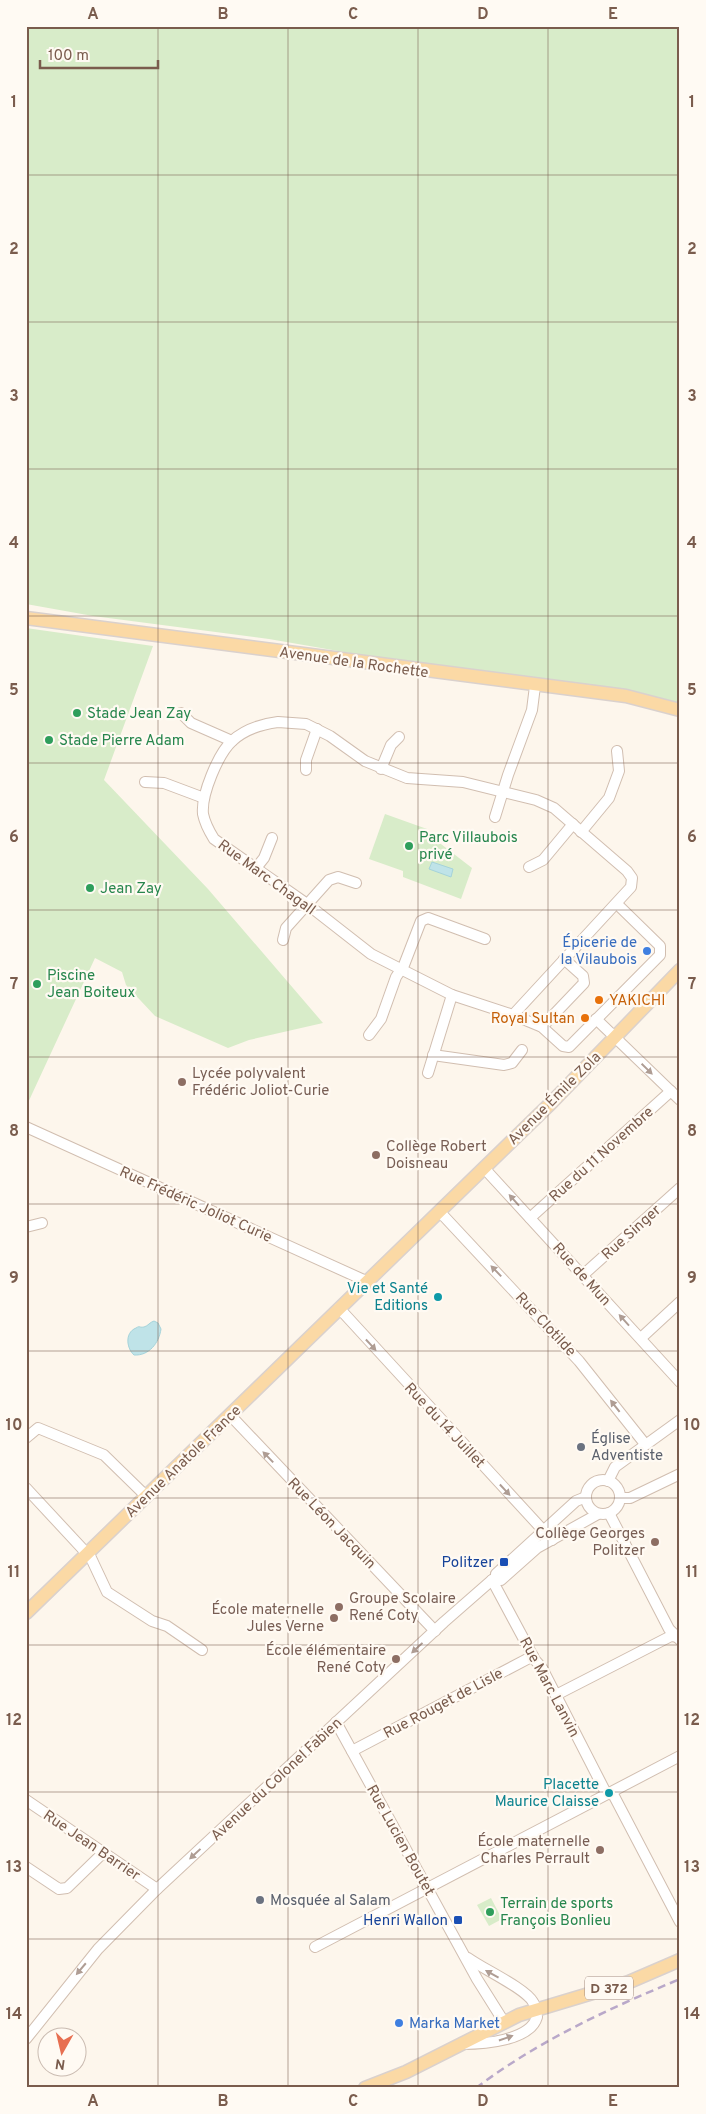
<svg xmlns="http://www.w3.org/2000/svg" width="706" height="2114" viewBox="0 0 706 2114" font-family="Overpass,sans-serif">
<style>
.green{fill:#d8ecc9}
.water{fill:#bfe3e8;stroke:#a5d3da}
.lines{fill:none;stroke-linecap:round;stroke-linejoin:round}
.minor-casing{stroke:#d1beb0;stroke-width:12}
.major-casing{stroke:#dad1cd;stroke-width:15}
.minor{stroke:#fff;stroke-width:10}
.major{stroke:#fbd9a5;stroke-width:12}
.rail{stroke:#b9a8c9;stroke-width:2.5;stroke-dasharray:8 5;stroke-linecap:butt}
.oneway{fill:#af9d94}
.grid{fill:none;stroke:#7a5c4d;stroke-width:1;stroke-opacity:0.55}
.leisure-dot{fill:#2e9e5b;stroke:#fffaf3;stroke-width:2}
.shop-dot{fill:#3f7fe0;stroke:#fffaf3;stroke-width:2}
.food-dot{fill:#e8710a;stroke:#fffaf3;stroke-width:2}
.education-dot{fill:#8d6e63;stroke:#fffaf3;stroke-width:2}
.culture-dot{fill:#0f9aa8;stroke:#fffaf3;stroke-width:2}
.worship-dot{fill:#6b7280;stroke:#fffaf3;stroke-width:2}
.transit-dot{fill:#1a4fb4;stroke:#fffaf3;stroke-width:2}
.labels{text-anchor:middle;stroke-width:4.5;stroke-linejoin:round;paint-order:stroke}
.shield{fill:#fffaf3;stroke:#a28b7f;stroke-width:1}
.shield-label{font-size:14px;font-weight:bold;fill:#7a5c4d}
.street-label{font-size:15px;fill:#7a5c4d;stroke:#fffaf3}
.leisure-label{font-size:15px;fill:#27864d;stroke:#fffaf3;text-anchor:start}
.shop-label{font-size:15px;fill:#366cbe;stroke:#fffaf3;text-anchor:end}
.food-label{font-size:15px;fill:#c56008;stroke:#fffaf3;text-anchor:start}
.education-label{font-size:15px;fill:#785e54;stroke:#fffaf3;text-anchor:end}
.culture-label{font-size:15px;fill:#0d838f;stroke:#fffaf3;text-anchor:end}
.worship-label{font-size:15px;fill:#5b616d;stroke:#fffaf3;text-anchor:start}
.transit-label{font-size:15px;fill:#164399;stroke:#fffaf3;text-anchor:end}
.neatline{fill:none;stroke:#7a5c4d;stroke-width:2}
.grid-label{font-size:16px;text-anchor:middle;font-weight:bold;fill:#7a5c4d}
</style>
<rect width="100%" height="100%" fill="#fdf6ec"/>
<g class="green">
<path d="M26 26H680V710L269 639 93 616 26 604Z"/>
<path d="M26 628 153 646 104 780 208 889 323 1023 249 1040 228 1048 155 1016 126 985 122 972 95 958 26 1107Z"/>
<path d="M385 814 427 829 428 834 472 868 461 899 403 877V871L369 859Z"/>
<path d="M491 1898 502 1919 489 1926 477 1905Z"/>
</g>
<g class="water">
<path d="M432 862 453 869 451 877 429 869Z"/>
<path d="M154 1321 158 1323 161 1329C159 1343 149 1356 134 1355 127 1349 124 1333 136 1328 141 1325 138 1328 144 1327 148 1326 150 1322 154 1321Z"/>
</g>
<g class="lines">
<defs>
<g id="minor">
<path d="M181 713 191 723 232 741"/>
<path d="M278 722 306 724 330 736 365 761 407 778 463 782 536 800 554 808 627 871 632 878 631 887 513 1015 452 995 371 954 307 904 214 839C209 831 205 824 203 814 201 795 218 754 232 741 244 730 262 724 278 722Z"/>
<path d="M381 769 391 745 399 737"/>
<path d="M306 770V760L317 729"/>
<path d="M145 782 164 783 204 798"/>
<path d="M495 817 508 775 532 710 535 686"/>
<path d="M581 832 609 798 619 771 617 751"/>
<path d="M529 867 543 860 573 824"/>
<path d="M256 868 264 858 272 838"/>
<path d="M283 940 286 928 329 880 338 877 356 883"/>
<path d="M513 1015 542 1027 563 1046 569 1047 660 955V946L617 904"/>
<path d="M596 1019 680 1100"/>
<path d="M542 1027 584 983 583 976 564 959"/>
<path d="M369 1035 381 1019 396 977 404 965 421 921 428 918 485 939"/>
<path d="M433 1055 504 1065 512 1063 522 1050"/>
<path d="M428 1073 452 995"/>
<path d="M26 1127 366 1281"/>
<path d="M484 1168 680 1382"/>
<path d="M439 1211 579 1361 645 1444"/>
<path d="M530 1218 671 1091"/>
<path d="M26 1227 42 1223"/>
<path d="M583 1275 680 1188"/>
<path d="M339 1308 552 1540"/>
<path d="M641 1338 680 1302"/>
<path d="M230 1415 435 1631"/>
<path d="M26 1438 38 1428 104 1455 146 1496"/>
<circle cx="603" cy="1497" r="17"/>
<path d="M608 1481 615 1467 680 1420"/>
<path d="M26 1488 91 1558 107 1592 152 1621 167 1626 202 1650"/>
<path d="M620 1498H630L680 1474"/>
<path d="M609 1513 669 1629 680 1640"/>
<path d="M496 1578V1574L576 1501 586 1497"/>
<path d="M492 1580 535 1660 542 1668 605 1791 614 1796 680 1922"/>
<path d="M556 1695 671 1636 679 1637"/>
<path d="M336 1722 477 1979 504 2022"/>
<path d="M352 1751 533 1656"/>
<path d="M26 1800 157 1889"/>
<path d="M26 1867 59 1889 67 1888 103 1853"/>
<path d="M315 1947 680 1756"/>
<path d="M26 2039 98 1949 157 1889 444 1622 492 1580H501L537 1548 598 1514"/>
<path d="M463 2044C483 2044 530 2041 537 2017 536 2011 536 2006 533 2002 525 1988 483 1969 468 1958"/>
</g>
<g id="major">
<path d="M26 618 626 696 680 710"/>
<path d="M26 1613 552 1102 680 970"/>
<path d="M365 2088 406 2072 519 2015 629 1982 680 1960"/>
</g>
</defs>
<use href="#minor" class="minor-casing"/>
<use href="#major" class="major-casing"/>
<use href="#minor" class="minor"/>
<use href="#major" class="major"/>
<path class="rail" d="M476 2088C538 2041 608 2009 680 1979"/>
</g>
<defs><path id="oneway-solid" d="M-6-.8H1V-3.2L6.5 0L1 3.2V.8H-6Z" transform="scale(1.25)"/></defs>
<g class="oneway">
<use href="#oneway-solid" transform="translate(647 1069) rotate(44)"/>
<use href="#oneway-solid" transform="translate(514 1200) rotate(-132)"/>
<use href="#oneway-solid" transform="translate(496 1271) rotate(-134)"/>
<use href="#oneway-solid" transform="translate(624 1320) rotate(-132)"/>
<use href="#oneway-solid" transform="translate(371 1345) rotate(47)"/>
<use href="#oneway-solid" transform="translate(615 1406) rotate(-128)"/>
<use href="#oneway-solid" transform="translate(268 1457) rotate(-134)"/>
<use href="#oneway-solid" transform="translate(505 1490) rotate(47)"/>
<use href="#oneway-solid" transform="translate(417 1648) rotate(137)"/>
<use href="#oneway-solid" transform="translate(195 1854) rotate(137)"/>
<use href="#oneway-solid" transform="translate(81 1969) rotate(130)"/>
<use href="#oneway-solid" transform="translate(492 1974) rotate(-151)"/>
<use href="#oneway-solid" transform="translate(506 2038) rotate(-19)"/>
</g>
<path class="grid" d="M158 26V2088M288 26V2088M418 26V2088M548 26V2088M26 175H680M26 322H680M26 469H680M26 616H680M26 763H680M26 910H680M26 1057H680M26 1204H680M26 1351H680M26 1498H680M26 1645H680M26 1792H680M26 1939H680"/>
<g class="leisure-dot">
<circle cx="77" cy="713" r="5"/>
<circle cx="49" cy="740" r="5"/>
<circle cx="409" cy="846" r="5"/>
<circle cx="90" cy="888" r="5"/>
<circle cx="37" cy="984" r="5"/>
<circle cx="490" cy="1912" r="5"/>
</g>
<g class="shop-dot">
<circle cx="647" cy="951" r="5"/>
<circle cx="399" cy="2023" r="5"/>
</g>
<g class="food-dot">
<circle cx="599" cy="1000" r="5"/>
<circle cx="585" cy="1018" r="5"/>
</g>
<g class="education-dot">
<circle cx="182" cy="1082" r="5"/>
<circle cx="376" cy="1155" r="5"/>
<circle cx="655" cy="1542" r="5"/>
<circle cx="339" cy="1607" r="5"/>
<circle cx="334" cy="1618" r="5"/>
<circle cx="396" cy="1659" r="5"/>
<circle cx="600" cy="1850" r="5"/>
</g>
<g class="culture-dot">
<circle cx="438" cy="1297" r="5"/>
<circle cx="609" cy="1793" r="5"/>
</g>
<g class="worship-dot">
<circle cx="581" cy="1447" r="5"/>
<circle cx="260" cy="1900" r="5"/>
</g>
<g class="transit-dot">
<rect x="499" y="1557" width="10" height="10" rx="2.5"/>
<rect x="453" y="1915" width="10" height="10" rx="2.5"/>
</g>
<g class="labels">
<rect class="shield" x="585" y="1976.5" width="48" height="23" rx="4"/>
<g class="shield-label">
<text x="609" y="1993">D 372</text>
</g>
<g class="street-label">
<text transform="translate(354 662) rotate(8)" y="5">Avenue de la Rochette</text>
<text transform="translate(267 877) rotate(36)" y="5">Rue Marc Chagall</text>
<text transform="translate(554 1098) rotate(-45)" y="5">Avenue Émile Zola</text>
<text transform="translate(601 1154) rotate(-42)" y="5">Rue du 11 Novembre</text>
<text transform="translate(196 1204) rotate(24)" y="5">Rue Frédéric Joliot Curie</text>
<text transform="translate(631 1232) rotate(-42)" y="5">Rue Singer</text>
<text transform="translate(582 1274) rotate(48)" y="5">Rue de Mun</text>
<text transform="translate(546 1324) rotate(47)" y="5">Rue Clotilde</text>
<text transform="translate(445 1425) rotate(47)" y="5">Rue du 14 Juillet</text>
<text transform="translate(183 1461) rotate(-44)" y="5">Avenue Anatole France</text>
<text transform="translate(332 1523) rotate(46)" y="5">Rue Léon Jacquin</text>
<text transform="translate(550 1687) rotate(62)" y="5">Rue Marc Lanvin</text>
<text transform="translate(443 1703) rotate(-28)" y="5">Rue Rouget de Lisle</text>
<text transform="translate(276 1779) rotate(-43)" y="5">Avenue du Colonel Fabien</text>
<text transform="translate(401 1840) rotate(61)" y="5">Rue Lucien Boutet</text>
<text transform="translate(92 1845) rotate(34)" y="5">Rue Jean Barrier</text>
</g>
<g class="leisure-label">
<text x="87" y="718">Stade Jean Zay</text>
<text x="59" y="745">Stade Pierre Adam</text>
<text x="419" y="842">Parc Villaubois<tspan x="419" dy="17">privé</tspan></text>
<text x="100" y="893">Jean Zay</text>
<text x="47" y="980">Piscine<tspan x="47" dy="17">Jean Boiteux</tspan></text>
<text x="500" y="1908">Terrain de sports<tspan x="500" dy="17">François Bonlieu</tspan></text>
</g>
<g class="shop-label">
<text x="637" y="947">Épicerie de<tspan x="637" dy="17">la Vilaubois</tspan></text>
<text x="409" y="2028" text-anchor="start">Marka Market</text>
</g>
<g class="food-label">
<text x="609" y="1005">YAKICHI</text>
<text x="575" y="1023" text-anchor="end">Royal Sultan</text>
</g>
<g class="education-label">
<text x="192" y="1078" text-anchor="start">Lycée polyvalent<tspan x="192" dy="17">Frédéric Joliot-Curie</tspan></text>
<text x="386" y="1151" text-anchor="start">Collège Robert<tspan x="386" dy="17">Doisneau</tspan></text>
<text x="645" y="1538">Collège Georges<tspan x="645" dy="17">Politzer</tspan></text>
<text x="349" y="1603" text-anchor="start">Groupe Scolaire<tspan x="349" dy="17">René Coty</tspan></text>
<text x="324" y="1614">École maternelle<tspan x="324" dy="17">Jules Verne</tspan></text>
<text x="386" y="1655">École élémentaire<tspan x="386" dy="17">René Coty</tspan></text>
<text x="590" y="1846">École maternelle<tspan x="590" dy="17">Charles Perrault</tspan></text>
</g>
<g class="culture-label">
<text x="428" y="1293">Vie et Santé<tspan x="428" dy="17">Editions</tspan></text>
<text x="599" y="1789">Placette<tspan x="599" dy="17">Maurice Claisse</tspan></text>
</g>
<g class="worship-label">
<text x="591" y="1443">Église<tspan x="591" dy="17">Adventiste</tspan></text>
<text x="270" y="1905">Mosquée al Salam</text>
</g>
<g class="transit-label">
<text x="494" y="1567">Politzer</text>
<text x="448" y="1925">Henri Wallon</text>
</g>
</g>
<rect width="706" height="2114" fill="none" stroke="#fffaf3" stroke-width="55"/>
<g transform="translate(62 2052) rotate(188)"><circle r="24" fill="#fffaf3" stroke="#cabbb1"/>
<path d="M0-4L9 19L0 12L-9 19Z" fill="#e76f51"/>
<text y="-8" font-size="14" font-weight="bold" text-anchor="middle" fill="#7a5c4d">N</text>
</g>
<path d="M40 60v8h118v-8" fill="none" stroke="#7a5c4d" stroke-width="2.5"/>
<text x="48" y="60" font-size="15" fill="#7a5c4d" stroke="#fffaf3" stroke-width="4" paint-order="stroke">100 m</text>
<rect x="28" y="28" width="650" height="2058" class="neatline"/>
<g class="grid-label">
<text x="93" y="19">A</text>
<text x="223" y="19">B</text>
<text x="353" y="19">C</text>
<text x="483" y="19">D</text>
<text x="613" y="19">E</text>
<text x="14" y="107">1</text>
<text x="692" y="107">1</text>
<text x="14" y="254">2</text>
<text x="692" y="254">2</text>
<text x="14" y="401">3</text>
<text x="692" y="401">3</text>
<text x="14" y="548">4</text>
<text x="692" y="548">4</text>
<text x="14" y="695">5</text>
<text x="692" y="695">5</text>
<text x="14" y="842">6</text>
<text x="692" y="842">6</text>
<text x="14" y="989">7</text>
<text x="692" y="989">7</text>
<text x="14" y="1136">8</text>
<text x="692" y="1136">8</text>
<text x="14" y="1283">9</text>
<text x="692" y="1283">9</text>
<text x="14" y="1430">10</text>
<text x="692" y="1430">10</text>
<text x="14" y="1577">11</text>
<text x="692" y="1577">11</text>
<text x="14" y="1725">12</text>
<text x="692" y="1725">12</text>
<text x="14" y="1872">13</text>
<text x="692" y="1872">13</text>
<text x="14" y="2019">14</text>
<text x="692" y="2019">14</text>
<text x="93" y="2106">A</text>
<text x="223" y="2106">B</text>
<text x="353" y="2106">C</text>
<text x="483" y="2106">D</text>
<text x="613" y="2106">E</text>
</g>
</svg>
